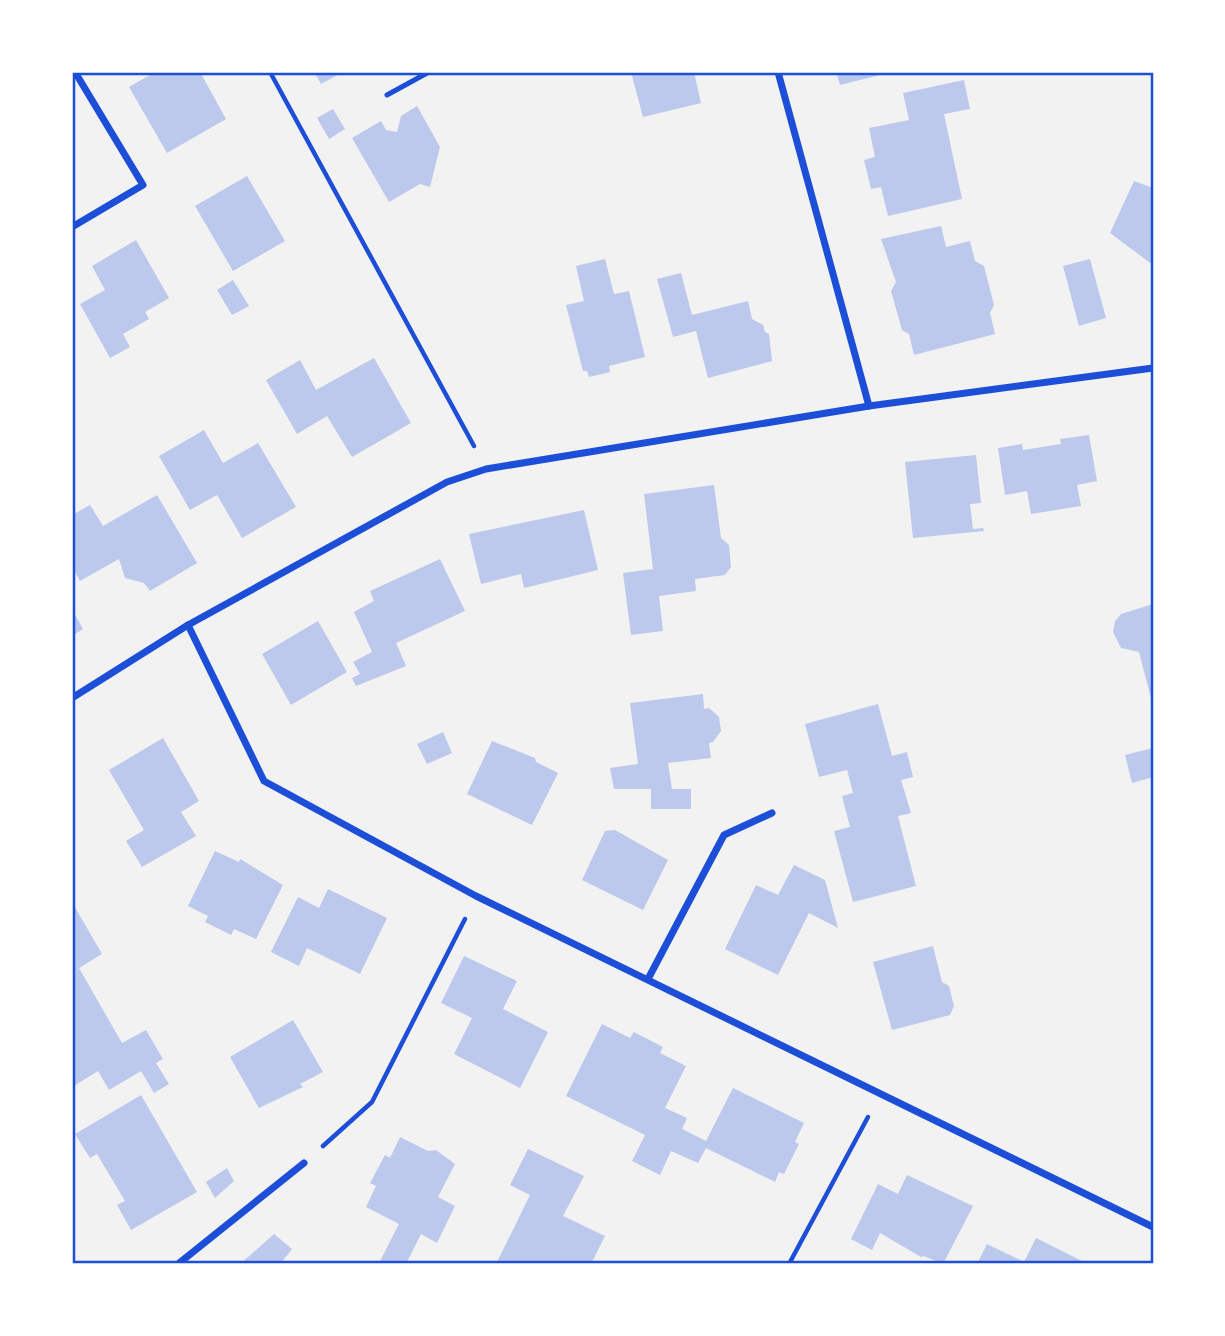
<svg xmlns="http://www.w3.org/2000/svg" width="1225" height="1336" viewBox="0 0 1225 1336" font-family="Merriweather,serif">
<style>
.building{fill:#bdc9ec}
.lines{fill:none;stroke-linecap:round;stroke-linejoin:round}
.path{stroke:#1d4ed8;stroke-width:4.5}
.service{stroke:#1d4ed8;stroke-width:5}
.minor{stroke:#1d4ed8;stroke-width:7}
.neatline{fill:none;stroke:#1d4ed8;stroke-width:2.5}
</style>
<rect width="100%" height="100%" fill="#f2f2f2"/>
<g class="building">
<path d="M155 72H200L226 119 167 153 129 87Z"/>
<path d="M314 72H343L321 84Z"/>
<path d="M631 72H694L701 103 643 117Z"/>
<path d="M836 72H888V73L840 85Z"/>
<path d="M964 80 970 109 944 114 962 199 888 216 881 187 871 189 864 160 875 157 869 128 909 120 903 93Z"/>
<path d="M417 106 440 147 430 187 420 184 389 202 352 138 381 121 386 130 397 132 401 116Z"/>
<path d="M333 109 345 129 329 139 317 118Z"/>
<path d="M247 176 285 241 233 271 195 206Z"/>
<path d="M1134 181 1153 188V265L1110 233Z"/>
<path d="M941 226 946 247 970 241 975 261 984 266 994 305 990 313 995 334 914 355 909 334 902 330 891 291 896 282 881 239Z"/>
<path d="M136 240 169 298 145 312 149 319 123 334 130 347 110 358 80 304 105 290 92 266Z"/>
<path d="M605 259 614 294 629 291 645 357 609 366 610 372 589 377 587 371H583L566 305 584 301 576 266Z"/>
<path d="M1090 259 1106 318 1079 326 1063 266Z"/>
<path d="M681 273 692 315 748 301 752 319 763 325 765 332 769 334 772 361 708 378 696 331 673 337 657 279Z"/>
<path d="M233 280 249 306 232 315 217 290Z"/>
<path d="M374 358 411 423 352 457 327 416 297 434 266 380 300 360 316 390Z"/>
<path d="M204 430 223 463 258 443 296 507 242 538 217 495 190 510 159 456Z"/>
<path d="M1089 435 1097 481 1077 485 1081 506 1031 514 1027 491 1005 495 998 448 1022 444 1023 450 1061 444 1060 439Z"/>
<path d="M976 455 981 503 970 504 973 529 983 528 984 531 913 538 905 462Z"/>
<path d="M714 485 721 538 729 545 731 567 725 575 695 579 696 591 659 596 663 631 631 635 623 573 653 569 644 494Z"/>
<path d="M157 495 197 563 150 591 144 583 125 578 119 559 80 581 72 567V515L90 505 103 526Z"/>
<path d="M584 510 598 570 524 588 521 574 481 584 469 534Z"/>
<path d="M440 559 465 611 396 643 406 666 356 686 352 678 360 674 353 662 372 652 354 612 374 601 370 591Z"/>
<path d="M1153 604V702H1152L1139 652 1121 648 1113 632 1115 621 1121 614Z"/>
<path d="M72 609 83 629 72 636Z"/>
<path d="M318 621 347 672 291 705 262 654Z"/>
<path d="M703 694 704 709 709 708 719 717 721 731 713 742 709 743 711 758 668 763 672 789H691V809H651V789H614L610 768 638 764 630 703Z"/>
<path d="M878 704 892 756 907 752 913 777 901 780 911 813 898 816 916 886 853 902 834 831 850 827 842 796 853 793 847 770 819 777 805 724Z"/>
<path d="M443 732 452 753 427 764 417 744Z"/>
<path d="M163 738 199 801 181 812 196 836 142 867 126 841 144 830 109 770Z"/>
<path d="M492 741 535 758 536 762 558 773 532 825 467 794Z"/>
<path d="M1153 748V777L1132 783 1125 755Z"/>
<path d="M615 830 668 860 643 910 582 880 605 831Z"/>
<path d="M215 851 239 862 240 859 283 885 256 939 234 929 231 935 205 922 208 916 188 906Z"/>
<path d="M794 865 825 880 838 928 809 913 778 975 725 949 756 885 778 895Z"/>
<path d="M328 889 387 918 360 974 307 948 299 966 271 952 298 897 319 908Z"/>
<path d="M72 902 102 954 79 968 122 1043 146 1030 163 1059 156 1063 169 1084 154 1093 141 1071 109 1090 98 1071 72 1087Z"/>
<path d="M933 946 942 982 949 986 954 1006 950 1015 892 1030 873 962Z"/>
<path d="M464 956 517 981 503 1009 548 1032 520 1088 454 1054 472 1018 441 1003Z"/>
<path d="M293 1020 323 1072 300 1084 303 1087 259 1108 230 1057Z"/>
<path d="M602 1024 630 1038 634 1032 663 1047 660 1053 686 1066 665 1108 687 1118 682 1129 706 1141 733 1088 804 1123 795 1142 799 1144 784 1174 779 1172 775 1182 706 1148 698 1163 671 1151 660 1175 632 1161 645 1135 566 1096Z"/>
<path d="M141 1095 197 1192 131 1230 117 1205 125 1201 97 1154 90 1158 75 1134Z"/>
<path d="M400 1137 428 1151 436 1150 455 1164 438 1197 455 1206 437 1243 421 1234 406 1264H384L380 1261 399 1224 366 1207 376 1186 370 1183 385 1155 390 1158Z"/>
<path d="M528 1149 584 1176 563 1216 605 1236 591 1264H496L530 1195 510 1185Z"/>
<path d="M227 1168 234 1181 215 1198 206 1182Z"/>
<path d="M907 1175 973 1206 943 1264 924 1256 921 1257 880 1233 872 1250 851 1239 878 1184 898 1194Z"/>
<path d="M274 1234 292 1249 280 1264H240Z"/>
<path d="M1036 1238 1088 1264H977L987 1244 1024 1262Z"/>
</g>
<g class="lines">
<g class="path">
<path d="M270 72 474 446"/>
<path d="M323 1146 372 1102 465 919"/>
<path d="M789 1264 868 1117"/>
</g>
<path class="service" d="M387 95 429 72"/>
<g class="minor">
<path d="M778 72 869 406"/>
<path d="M72 227 143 185 75 72"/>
<path d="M188 625 264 781 476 896 1153 1227"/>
<path d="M72 698 188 625 447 482 486 469 869 406 1153 368"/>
<path d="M648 979 724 835 772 813"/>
<path d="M72 1263 73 1264"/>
<path d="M178 1264 304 1163"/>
</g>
</g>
<rect width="1225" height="1336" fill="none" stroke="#ffffff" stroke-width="147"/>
<rect x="74" y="74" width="1078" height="1188" class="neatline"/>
</svg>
